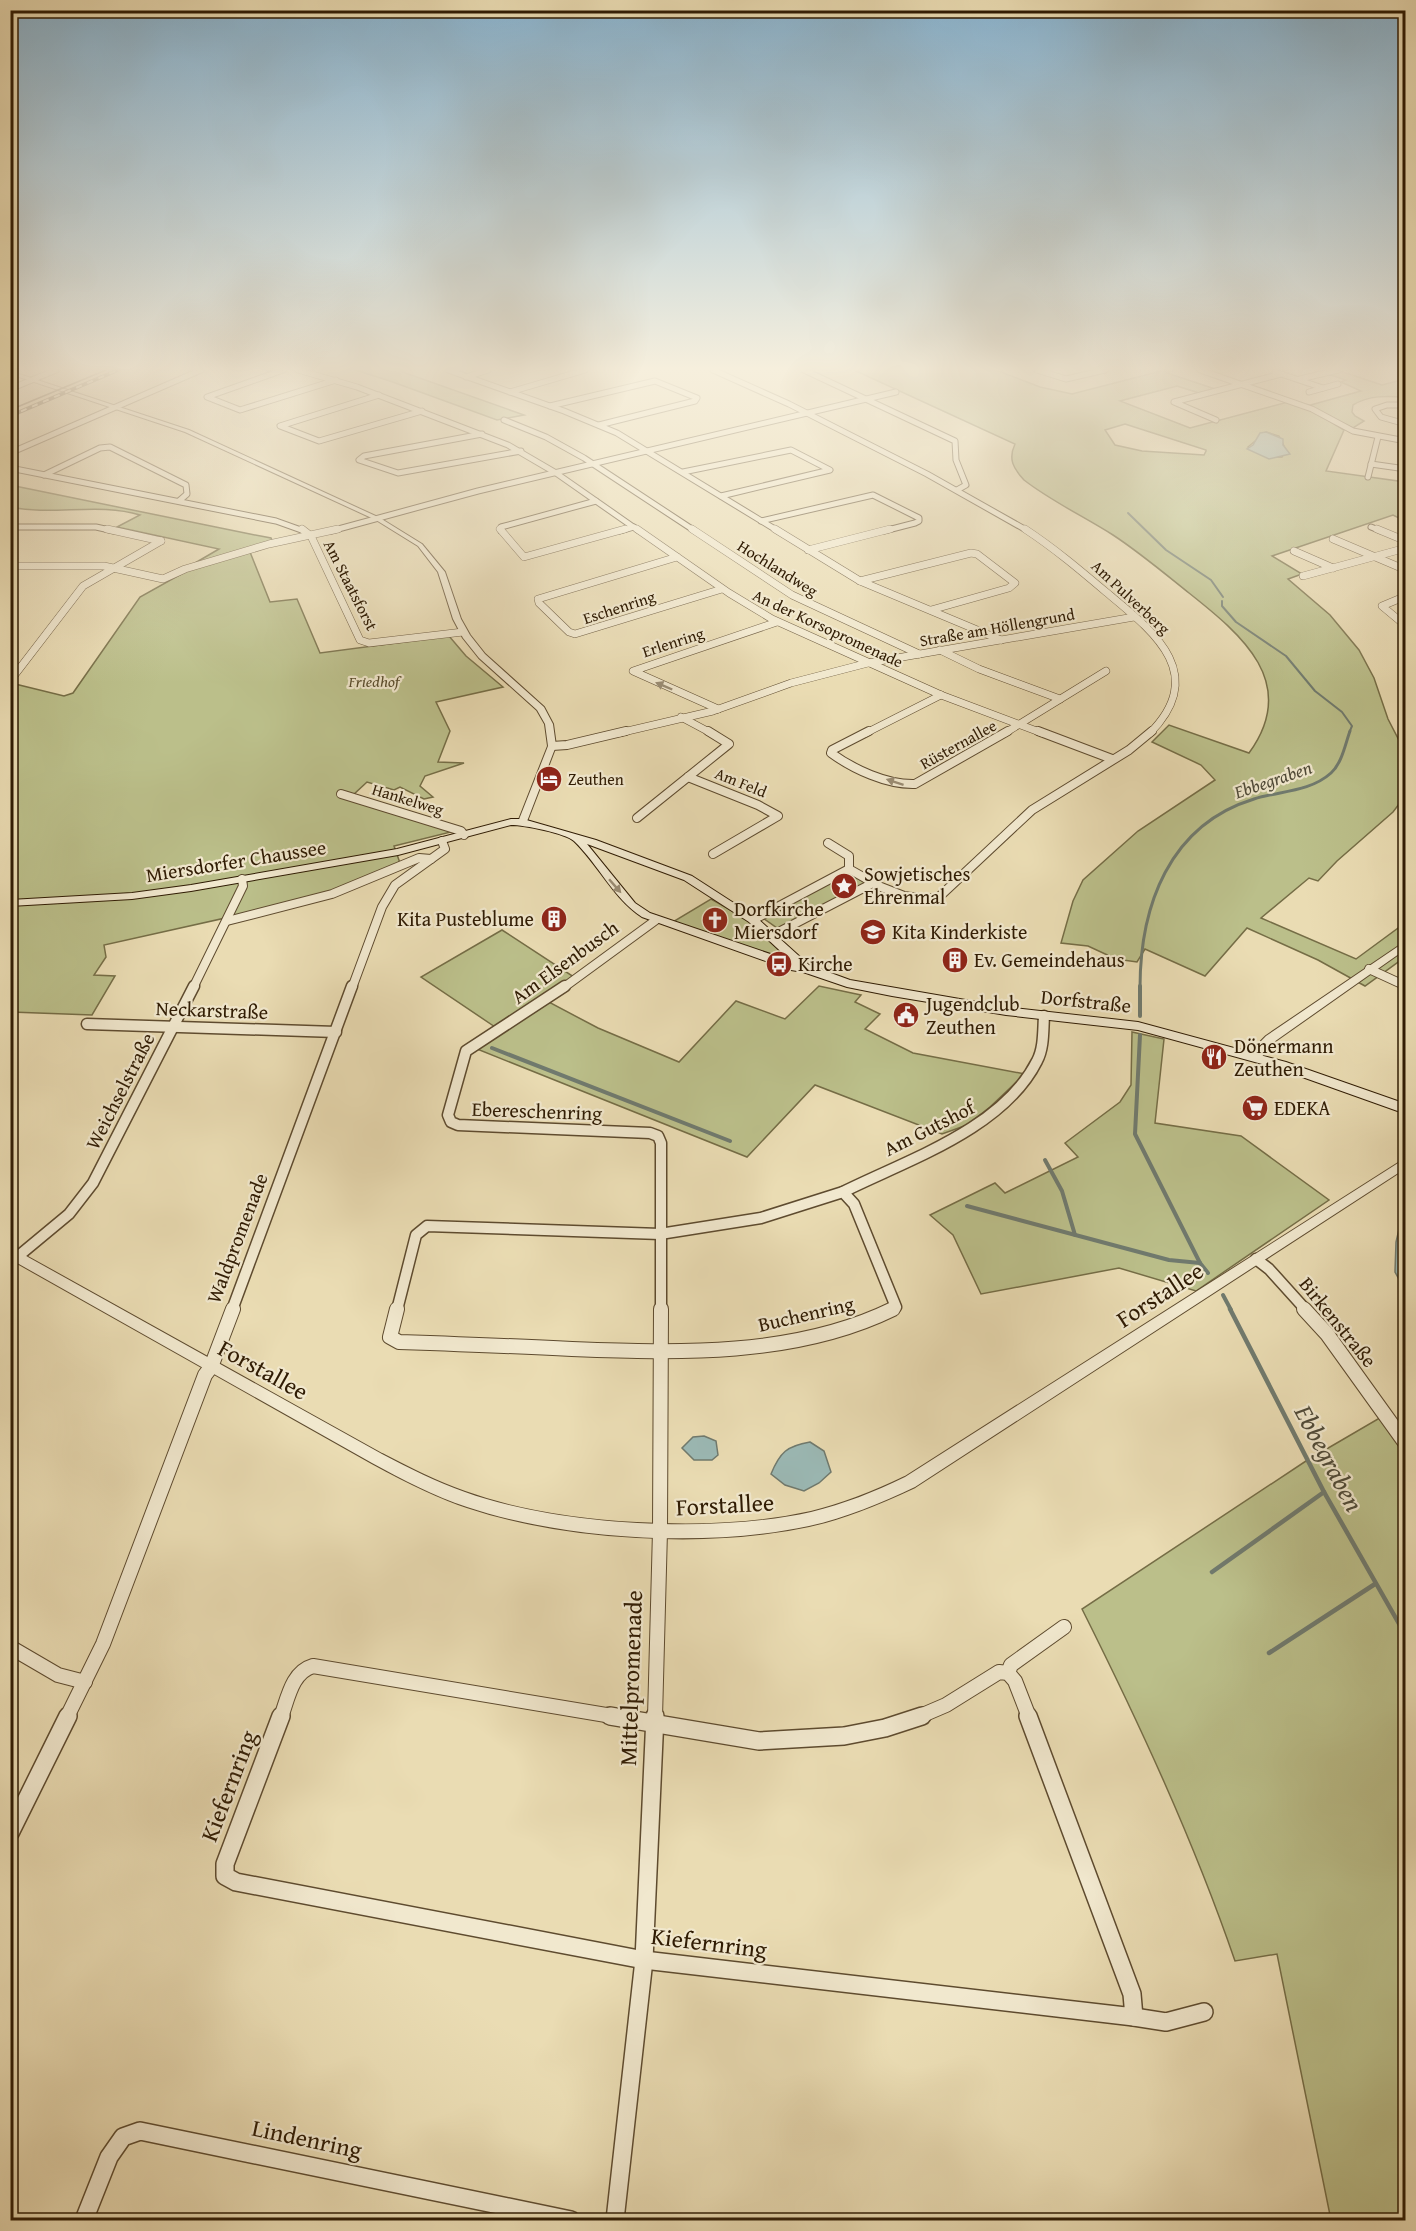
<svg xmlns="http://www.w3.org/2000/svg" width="1416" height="2231" viewBox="0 0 1416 2231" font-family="'Gentium Book Plus',serif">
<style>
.green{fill:#bbbf8a;stroke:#756d46;stroke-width:1.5;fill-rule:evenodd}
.water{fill:#9bb9b5;stroke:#707a6e;stroke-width:1.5}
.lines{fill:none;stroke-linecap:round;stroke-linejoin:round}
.stream-far3{stroke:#707a6e;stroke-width:2}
.stream-far2{stroke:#707a6e;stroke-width:3}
.stream-far1{stroke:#707a6e;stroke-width:4}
.stream{stroke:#707a6e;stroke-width:4.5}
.minor-far5-casing{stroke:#5e4b2f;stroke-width:7}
.minor-far4-casing{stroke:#5e4b2f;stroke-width:8}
.minor-far3-casing{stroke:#5e4b2f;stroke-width:10}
.minor-far2-casing{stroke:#5e4b2f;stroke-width:13}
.minor-far1-casing{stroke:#5e4b2f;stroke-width:16}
.minor-casing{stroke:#5e4b2f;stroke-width:20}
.tertiary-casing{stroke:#5e4b2f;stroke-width:2}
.secondary-casing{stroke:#2f1b03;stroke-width:2}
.minor-far5{stroke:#f1e8ce;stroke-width:5}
.minor-far4{stroke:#f1e8ce;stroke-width:7}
.minor-far3{stroke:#f1e8ce;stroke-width:8}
.minor-far2{stroke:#f1e8ce;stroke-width:10}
.minor-far1{stroke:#f1e8ce;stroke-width:14}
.minor{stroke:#f1e8ce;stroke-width:17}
.tertiary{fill:#f1e8ce;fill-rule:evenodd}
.secondary{fill:#f1e8ce;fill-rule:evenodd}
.tram{stroke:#2f1b03;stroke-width:1.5}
.rail-casing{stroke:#2f1b03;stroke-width:4}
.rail{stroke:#f1e8ce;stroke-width:2;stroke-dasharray:6;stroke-linecap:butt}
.oneway{fill:#9a8c73}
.labels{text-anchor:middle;stroke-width:4.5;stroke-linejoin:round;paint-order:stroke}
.far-street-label{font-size:16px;fill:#2f1b03;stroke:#f1e8ce}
.far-park-label{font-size:16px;font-style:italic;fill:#594c2c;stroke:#f1e8ce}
.far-poi-label{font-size:16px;fill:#2f1b03;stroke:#f1e8ce;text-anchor:start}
.far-water-label{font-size:18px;font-style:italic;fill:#4f4a38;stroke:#f1e8ce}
.street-label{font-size:20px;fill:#2f1b03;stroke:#f1e8ce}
.poi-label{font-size:20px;fill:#2f1b03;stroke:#f1e8ce;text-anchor:start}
.near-street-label{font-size:24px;fill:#2f1b03;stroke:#f1e8ce}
.near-water-label{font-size:26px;font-style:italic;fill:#4f4a38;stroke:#f1e8ce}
</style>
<rect width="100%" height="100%" fill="#eadcb3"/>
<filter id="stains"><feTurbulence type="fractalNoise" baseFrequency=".00333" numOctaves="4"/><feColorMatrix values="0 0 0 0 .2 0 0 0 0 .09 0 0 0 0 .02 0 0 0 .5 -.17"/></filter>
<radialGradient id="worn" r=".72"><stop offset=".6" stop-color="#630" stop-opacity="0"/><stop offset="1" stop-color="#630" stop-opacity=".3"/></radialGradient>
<g class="green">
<path d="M355 370H397L524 415 497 420 390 381Z"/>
<path d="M854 370H996L1040 387 1072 394 1165 370H1174L1167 373 1215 389 1199 393 1177 386 1120 401 1190 428 1288 402 1313 411 1344 430 1326 471 1405 482V521L1393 515 1272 556 1302 574 1288 579 1330 615 1359 650 1374 678 1388 719 1405 752 1406 795 1393 812 1337 861 1318 881 1309 878 1261 918 1356 959 1405 923V957L1365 986 1318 960 1247 928 1205 976 1145 949 1137 962 1116 959 1088 946 1061 943 1073 901 1083 880 1138 831 1215 780 1201 765 1152 742 1169 725 1249 753C1300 683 1242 635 1189 593 1164 573 1139 552 1113 535 1083 516 1051 501 1024 480 1013 468 1008 459 1015 444ZM1125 424 1206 450V451L1204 455 1142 451 1115 445 1105 430ZM1266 432 1279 436 1286 450 1282 457H1274L1248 447Z"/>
<path d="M1340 371 1382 385 1405 379V386L1401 389 1405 390V397C1387 396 1369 395 1353 405L1352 412 1355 416 1364 421 1353 428 1307 406 1361 391 1341 382 1346 380 1328 374Z"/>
<path d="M10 485 250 534 271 538 273 542 195 563 219 549 117 527 140 515C99 502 53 516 11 507Z"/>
<path d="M250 552 270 602 297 599 320 653 449 636 466 656 503 687 436 702 450 731 438 762 464 763 425 776 420 786 433 797 424 799 400 787 394 790 367 782 352 796 455 831 394 846 400 863 332 891 279 906 104 945 106 957 94 975 115 976 92 1015 11 1012V683L64 696 73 693 140 597 192 568Z"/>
<path d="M848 873 864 882V885L780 930 763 918Z"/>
<path d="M711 899 745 918 781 951 778 955 770 956 671 923Z"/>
<path d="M502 930 574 977 543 999 598 1028 679 1062 736 1001 785 1019 819 986 861 995 855 1002 880 1014 865 1029 913 1053 1025 1074 990 1107 967 1125 942 1134 815 1085 747 1157 477 1049 498 1029 421 977Z"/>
<path d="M1132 1032 1164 1039 1155 1123 1241 1136 1329 1200 1196 1291 1119 1268 981 1294 953 1235 930 1215 995 1183 1005 1193 1078 1157 1065 1143 1120 1102 1131 1085Z"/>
<path d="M1383 1416 1405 1450V2220H1331L1277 1954 1235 1961C1193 1839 1139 1723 1082 1609L1306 1461Z"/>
</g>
<g class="water">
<path d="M1266 432 1283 439V445L1290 454 1269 459 1247 449 1253 445 1260 433Z"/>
<path d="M1405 1204 1406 1290H1405L1395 1272 1396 1242Z"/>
<path d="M704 1436 716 1441 718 1455 712 1460H694L682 1448 693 1437Z"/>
<path d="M810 1442 824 1451 831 1472 819 1483 804 1491 785 1485 771 1474C780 1452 787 1446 810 1442Z"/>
</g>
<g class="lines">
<g class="stream-far3">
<path d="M1128 513 1166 550 1211 580 1223 597"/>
<path d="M1222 601V606L1236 622 1286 656 1315 691 1342 712 1352 726 1349 733"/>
</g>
<path class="stream-far2" d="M1140 988C1140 906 1169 825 1254 799 1279 791 1310 792 1331 773 1342 763 1345 745 1350 731"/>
<g class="stream-far1">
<path d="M1140 1016V986"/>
<path d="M1140 1035 1135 1134 1200 1263 1208 1273"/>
<path d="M492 1048 730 1141"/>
<path d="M1045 1160 1062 1191 1075 1235"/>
<path d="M967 1206 1169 1260 1200 1263"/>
<path d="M1223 1295 1231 1310"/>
</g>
<g class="stream">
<path d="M1230 1309 1324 1492 1406 1636"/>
<path d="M1212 1572 1324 1492"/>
<path d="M1269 1653 1375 1584"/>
</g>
<defs>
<g id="minor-far5">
<path d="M283 370 207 397 240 410 336 380"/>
<path d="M298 370 357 387 508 445 556 473 639 531"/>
<path d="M448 370 564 411 617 433 778 531"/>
<path d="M713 370 789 404 927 474 1028 531"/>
<path d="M804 370 955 441 956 460 966 485 957 490"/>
<path d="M1037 370 1066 379 1105 370"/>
<path d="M1200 370 1312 409 1353 431 1406 441"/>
<path d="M1275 372 1323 388"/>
<path d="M466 377 488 370"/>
<path d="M1300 379 1338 370"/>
<path d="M10 389 56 370"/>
<path d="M510 392 585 370"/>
<path d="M1309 392 1338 384"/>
<path d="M379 395 280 426 319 441 422 411"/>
<path d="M1406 405H1387L1375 409 1381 417 1406 424"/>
<path d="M550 406 655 381 697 398 695 401 599 425"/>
<path d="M504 420 546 437 584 458 695 531"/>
<path d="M1216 420 1174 402 1281 374"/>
<path d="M482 434 364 456 359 460 398 473 521 451"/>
<path d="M10 453 201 370"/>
<path d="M1371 464 1406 469"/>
<path d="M10 468 276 521 304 531"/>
<path d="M683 472 791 450 830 470 721 496"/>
<path d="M44 475 100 448 110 447 186 485 187 494 179 501"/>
<path d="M1368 477 1378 437"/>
<path d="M761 521 873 495 919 518V521L915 523 884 531"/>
<path d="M10 527H96L114 531"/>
<path d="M1371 527 1381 531"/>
<path d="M331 531 478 491 896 392"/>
<path d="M501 531V527L596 501"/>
<path d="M620 531 634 527"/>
</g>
<g id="minor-far4">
<path d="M107 529 161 541"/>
<path d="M302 529 311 536 360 640 369 643 463 632"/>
<path d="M500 529 524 557 625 529"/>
<path d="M637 529 729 593 772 619 941 695 1042 733"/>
<path d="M692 529 792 595 919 654"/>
<path d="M775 529 860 581 1001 640"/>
<path d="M1025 529C1054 548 1080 570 1106 592 1153 631 1209 673 1150 733"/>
<path d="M1377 529 1406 541"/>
<path d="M1333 539 1406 570"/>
<path d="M808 550 890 529"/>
<path d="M1294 551 1333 568"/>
<path d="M677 557 538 599 539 603 569 632 575 634 722 589"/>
<path d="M10 566H104L163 579 185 569 269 544 338 529"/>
<path d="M1303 576 1406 548"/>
<path d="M860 581 971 553 977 554 1015 583 1009 588 931 610"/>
<path d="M1406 596 1382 606 1406 626"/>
<path d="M940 650 979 669 1060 699"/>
<path d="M10 681 83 586 161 541"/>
<path d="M718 709 633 671 777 622"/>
<path d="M681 717 711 733"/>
<path d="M619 733 713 711 791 683 868 663 1134 617"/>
<path d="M866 733 941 695"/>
<path d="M1005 733 1106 671"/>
</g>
<g id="minor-far3">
<path d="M869 731 832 750 831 753C853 769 887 785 915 784L1008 731"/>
<path d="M1038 731 1112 759"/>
<path d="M552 746 567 745 626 731"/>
<path d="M688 777 758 805 778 816 713 854"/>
<path d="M341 794 461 831 464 835"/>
<path d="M637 818 729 744 708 731"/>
<path d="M828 843 849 856V869L881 887 904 896 927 899 939 897 1032 810 1129 750 1152 731"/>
<path d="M753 920 849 869"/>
<path d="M227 921 332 894 419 858 431 859"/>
<path d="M771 936 873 883"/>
<path d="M1369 969 1406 986"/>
<path d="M193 988 243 886 242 879"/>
<path d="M352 988 382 907 395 885 445 849 442 841"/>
<path d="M563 988 656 920"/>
</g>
<g id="minor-far2">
<path d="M565 986 466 1051 448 1115 451 1122 458 1125 650 1133 658 1136 661 1143V1310"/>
<path d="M87 1024 336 1032"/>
<path d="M843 1192C907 1160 1003 1129 1037 1061 1044 1048 1043 1031 1044 1016"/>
<path d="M1256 1259 1269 1269 1306 1310"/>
<path d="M10 1263 69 1214 93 1183 194 986"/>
<path d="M232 1310 352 986"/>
<path d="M397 1310 416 1235 427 1226 660 1234 761 1218 843 1192 854 1204 896 1307 890 1310"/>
</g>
<g id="minor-far1">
<path d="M397 1309 390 1337 399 1342C457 1344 514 1346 572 1349 678 1353 795 1357 893 1309"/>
<path d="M1304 1309 1327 1334 1406 1444"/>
<path d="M10 1647 58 1675 85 1682"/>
<path d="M1008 1673 1011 1665 1064 1627"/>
<path d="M67 1717 103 1644 205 1375 211 1367 233 1309"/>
<path d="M281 1717C288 1698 292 1672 313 1666L618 1717"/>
<path d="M655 1717 660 1531 661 1309"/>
<path d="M918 1717 946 1705 999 1672 1008 1673 1015 1681 1029 1717"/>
</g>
<g id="minor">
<path d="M281 1716 225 1864V1876L236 1882 644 1960 1134 2017 1132 1994 1028 1716"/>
<path d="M610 1716 759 1741 844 1736 885 1728 922 1716"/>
<path d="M10 1833 68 1716"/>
<path d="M1134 2017 1166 2022 1204 2012"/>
<path d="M84 2220 109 2157 123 2137 140 2131 571 2220"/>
<path d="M615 2220 644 1960 655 1716"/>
</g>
<g id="tertiary">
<path d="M10 371 189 430 380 518 422 544 445 572 461 619 470 635 485 654 544 707 553 724 556 746 526 824H520L518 822 548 746 545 724 537 710 479 658 463 638 453 619 438 572 418 546 376 520 185 432 10 374Z"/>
<path d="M1406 941V949L1274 1042 1265 1051 1260 1061H1252L1250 1058 1256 1046 1266 1036Z"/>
<path d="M1406 1158V1168L915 1487C881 1503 846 1518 809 1526 707 1548 566 1540 467 1507 434 1496 403 1480 372 1463L10 1259V1247L382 1454C409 1468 436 1482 465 1492 559 1526 713 1534 811 1512 844 1504 874 1492 905 1477Z"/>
</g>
<path id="secondary" d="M511 819H523L596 840 692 876 757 918 809 965 850 980 1006 1007 1138 1022 1286 1062 1406 1104V1114L1277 1068 1138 1030 1006 1015 892 996 847 987 803 972 791 970 642 917C613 898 599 865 574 841 565 833 524 825 511 825L398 855 191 891 132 899 10 906V900L132 893 191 885 397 849ZM587 844 684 880 749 922 791 961 650 913 635 903Z"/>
</defs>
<use href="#minor-far5" class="minor-far5-casing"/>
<use href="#minor-far4" class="minor-far4-casing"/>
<use href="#minor-far3" class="minor-far3-casing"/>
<use href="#minor-far2" class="minor-far2-casing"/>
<use href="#minor-far1" class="minor-far1-casing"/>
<use href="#minor" class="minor-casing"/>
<use href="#tertiary" class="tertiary-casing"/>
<use href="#secondary" class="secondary-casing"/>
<use href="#minor-far5" class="minor-far5"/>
<use href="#minor-far4" class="minor-far4"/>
<use href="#minor-far3" class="minor-far3"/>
<use href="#minor-far2" class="minor-far2"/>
<use href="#minor-far1" class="minor-far1"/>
<use href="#minor" class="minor"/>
<use href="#tertiary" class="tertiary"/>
<use href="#secondary" class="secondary"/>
<path class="tram" d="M10 410 106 370"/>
<defs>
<path id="rail" d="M10 416 118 370"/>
</defs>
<use href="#rail" class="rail-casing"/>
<use href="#rail" class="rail"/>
</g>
<defs><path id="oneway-solid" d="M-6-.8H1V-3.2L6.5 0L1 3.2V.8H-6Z" transform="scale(1.5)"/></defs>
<g class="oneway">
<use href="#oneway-solid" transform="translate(664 686) rotate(-157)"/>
<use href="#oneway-solid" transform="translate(895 782) rotate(-162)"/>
<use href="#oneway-solid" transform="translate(615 886) rotate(49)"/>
</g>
<linearGradient id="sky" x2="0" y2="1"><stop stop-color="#89b6d4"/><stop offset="0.54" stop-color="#f6efdd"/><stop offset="1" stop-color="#f6efdd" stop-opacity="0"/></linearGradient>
<rect width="1416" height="683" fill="url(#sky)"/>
<defs>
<symbol id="hotel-disc" viewBox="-11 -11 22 22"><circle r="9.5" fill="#8f2418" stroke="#f1e8ce"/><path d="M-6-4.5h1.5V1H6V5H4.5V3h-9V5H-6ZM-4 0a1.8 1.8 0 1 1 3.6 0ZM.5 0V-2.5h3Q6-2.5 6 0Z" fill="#fff"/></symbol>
<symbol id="sight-disc" viewBox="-11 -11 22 22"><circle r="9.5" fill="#8f2418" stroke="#f1e8ce"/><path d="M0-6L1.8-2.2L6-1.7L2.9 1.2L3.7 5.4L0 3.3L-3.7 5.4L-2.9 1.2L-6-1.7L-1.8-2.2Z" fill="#fff"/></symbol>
<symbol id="building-disc" viewBox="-11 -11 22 22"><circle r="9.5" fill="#8f2418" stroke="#f1e8ce"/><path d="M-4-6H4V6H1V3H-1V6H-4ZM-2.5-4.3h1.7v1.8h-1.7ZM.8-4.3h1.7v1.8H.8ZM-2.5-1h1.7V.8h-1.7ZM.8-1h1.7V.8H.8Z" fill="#fff"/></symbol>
<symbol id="church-disc" viewBox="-11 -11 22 22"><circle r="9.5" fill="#8f2418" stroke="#f1e8ce"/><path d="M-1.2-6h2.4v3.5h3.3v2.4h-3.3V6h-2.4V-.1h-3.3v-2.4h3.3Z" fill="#fff"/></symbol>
<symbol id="school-disc" viewBox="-11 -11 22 22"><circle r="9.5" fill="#8f2418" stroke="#f1e8ce"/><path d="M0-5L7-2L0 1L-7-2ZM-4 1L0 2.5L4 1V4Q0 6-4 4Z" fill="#fff"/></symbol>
<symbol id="bus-disc" viewBox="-11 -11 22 22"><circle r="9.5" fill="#8f2418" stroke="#f1e8ce"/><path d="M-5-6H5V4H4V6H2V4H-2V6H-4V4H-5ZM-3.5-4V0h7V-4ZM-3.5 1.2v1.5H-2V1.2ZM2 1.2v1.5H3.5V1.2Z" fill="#fff"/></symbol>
<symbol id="civic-disc" viewBox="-11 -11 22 22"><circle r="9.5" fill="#8f2418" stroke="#f1e8ce"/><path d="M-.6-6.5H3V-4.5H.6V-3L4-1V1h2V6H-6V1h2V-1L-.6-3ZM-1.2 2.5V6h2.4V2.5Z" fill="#fff"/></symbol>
<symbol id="restaurant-disc" viewBox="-11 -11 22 22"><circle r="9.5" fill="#8f2418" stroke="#f1e8ce"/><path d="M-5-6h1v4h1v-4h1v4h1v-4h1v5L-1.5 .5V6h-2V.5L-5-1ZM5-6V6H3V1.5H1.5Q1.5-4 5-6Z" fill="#fff"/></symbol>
<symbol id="supermarket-disc" viewBox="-11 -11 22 22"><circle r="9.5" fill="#8f2418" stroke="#f1e8ce"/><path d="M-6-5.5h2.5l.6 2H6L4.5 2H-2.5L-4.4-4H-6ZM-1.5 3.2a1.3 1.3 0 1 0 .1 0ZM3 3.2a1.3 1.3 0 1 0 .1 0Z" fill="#fff"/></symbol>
</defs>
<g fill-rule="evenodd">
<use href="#hotel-disc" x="534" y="764" width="30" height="30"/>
<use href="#sight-disc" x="829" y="871" width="30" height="30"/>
<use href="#building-disc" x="539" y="904" width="30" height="30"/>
<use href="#church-disc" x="700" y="905" width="30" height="30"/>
<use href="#school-disc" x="858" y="917" width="30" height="30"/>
<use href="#building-disc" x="940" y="945" width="30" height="30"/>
<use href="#bus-disc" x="764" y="949" width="30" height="30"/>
<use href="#civic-disc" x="891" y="1000" width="30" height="30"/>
<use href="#restaurant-disc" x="1199" y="1042" width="30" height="30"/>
<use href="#supermarket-disc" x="1240" y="1093" width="30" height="30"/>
</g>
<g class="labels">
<g class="far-street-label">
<text transform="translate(778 568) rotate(32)" y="6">Hochlandweg</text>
<text transform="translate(351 585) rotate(63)" y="6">Am Staatsforst</text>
<text transform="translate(1131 597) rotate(43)" y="6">Am Pulverberg</text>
<text transform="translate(619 607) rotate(-18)" y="6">Eschenring</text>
<text transform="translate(997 627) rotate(-10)" y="6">Straße am Höllengrund</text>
<text transform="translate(828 628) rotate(25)" y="6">An der Korsopromenade</text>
<text transform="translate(673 642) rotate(-18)" y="6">Erlenring</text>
<text transform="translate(958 744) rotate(-29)" y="6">Rüsternallee</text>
<text transform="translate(741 782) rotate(22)" y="6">Am Feld</text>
<text transform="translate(408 799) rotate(17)" y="6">Hankelweg</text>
</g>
<g class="far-park-label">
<text x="374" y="687">Friedhof</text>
</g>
<g class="far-poi-label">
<text x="568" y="785">Zeuthen</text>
</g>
<g class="far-water-label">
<text transform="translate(1273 780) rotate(-19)" y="6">Ebbegraben</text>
</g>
<g class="street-label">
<text transform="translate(236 861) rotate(-9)" y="7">Miersdorfer Chaussee</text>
<text transform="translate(565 962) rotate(-36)" y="7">Am Elsenbusch</text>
<text transform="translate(1086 1001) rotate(6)" y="7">Dorfstraße</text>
<text transform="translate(212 1010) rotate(2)" y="7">Neckarstraße</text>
<text transform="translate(120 1091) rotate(-63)" y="7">Weichselstraße</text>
<text transform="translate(537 1111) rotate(2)" y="7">Ebereschenring</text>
<text transform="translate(929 1128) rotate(-27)" y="7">Am Gutshof</text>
<text transform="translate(237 1238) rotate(-69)" y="7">Waldpromenade</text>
<text transform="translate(806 1314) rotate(-13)" y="7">Buchenring</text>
<text transform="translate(1338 1322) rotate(51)" y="7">Birkenstraße</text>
</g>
<g class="poi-label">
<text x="864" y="881">Sowjetisches<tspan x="864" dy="23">Ehrenmal</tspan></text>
<text x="734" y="916">Dorfkirche<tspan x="734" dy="23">Miersdorf</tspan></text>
<text x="534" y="926" text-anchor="end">Kita Pusteblume</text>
<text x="892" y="939">Kita Kinderkiste</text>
<text x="974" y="967">Ev. Gemeindehaus</text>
<text x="798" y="971">Kirche</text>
<text x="926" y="1011">Jugendclub<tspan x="926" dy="23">Zeuthen</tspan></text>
<text x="1234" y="1053">Dönermann<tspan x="1234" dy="23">Zeuthen</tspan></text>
<text x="1274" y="1115">EDEKA</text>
</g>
<g class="near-street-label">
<text transform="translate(1160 1295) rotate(-33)" y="8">Forstallee</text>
<text transform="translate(263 1370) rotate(29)" y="8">Forstallee</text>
<text transform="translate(725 1505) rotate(-3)" y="8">Forstallee</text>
<text transform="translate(631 1678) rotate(-88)" y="8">Mittelpromenade</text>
<text transform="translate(229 1786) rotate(-69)" y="8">Kiefernring</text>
<text transform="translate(709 1943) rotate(7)" y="8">Kiefernring</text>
<text transform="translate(307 2139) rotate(12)" y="8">Lindenring</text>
</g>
<g class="near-water-label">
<text transform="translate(1329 1458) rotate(62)" y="9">Ebbegraben</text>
</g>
</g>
<rect width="1416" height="2231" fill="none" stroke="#eadcb3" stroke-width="36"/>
<rect x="12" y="12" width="1392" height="2207" fill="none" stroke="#2f1b03" stroke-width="3"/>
<rect x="18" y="18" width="1380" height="2195" fill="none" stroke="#2f1b03" stroke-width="1.5"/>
<rect width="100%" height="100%" filter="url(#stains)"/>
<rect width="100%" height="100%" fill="url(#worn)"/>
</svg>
